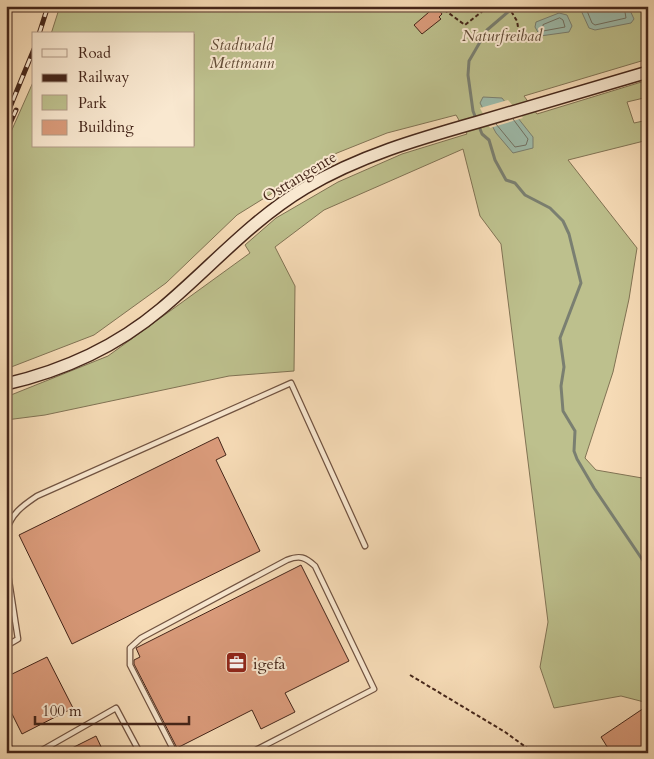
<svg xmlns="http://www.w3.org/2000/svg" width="654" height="759" viewBox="0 0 654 759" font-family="Cardo,serif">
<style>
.green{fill:#bdc08d;stroke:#817354}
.water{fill:#9dbbab;stroke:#7a7f71}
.pier{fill:#f6dbb6}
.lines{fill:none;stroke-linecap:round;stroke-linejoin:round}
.shore{stroke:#717062;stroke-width:1}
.stream{stroke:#7a7f71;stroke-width:3}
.building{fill:#da9b7b;stroke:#45261a}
.service-casing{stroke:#715341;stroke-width:7}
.minor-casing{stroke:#715341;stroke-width:11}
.secondary-casing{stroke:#45261a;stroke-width:14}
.path{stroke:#45261a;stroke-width:2;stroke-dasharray:4 2.5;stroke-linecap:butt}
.service{stroke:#f9e8d0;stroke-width:4.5}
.minor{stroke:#f9e8d0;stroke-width:9}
.secondary{stroke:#f9e8d0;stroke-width:11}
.rail-casing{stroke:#45261a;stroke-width:5}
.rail{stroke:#f9e8d0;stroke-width:3;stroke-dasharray:9;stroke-linecap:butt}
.labels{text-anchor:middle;stroke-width:4;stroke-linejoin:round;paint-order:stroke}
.park-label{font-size:16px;font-style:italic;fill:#634c37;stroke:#f9e8d0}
.street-label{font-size:16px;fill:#45261a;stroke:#f9e8d0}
.poi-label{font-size:16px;fill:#45261a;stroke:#f9e8d0;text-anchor:start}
</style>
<rect width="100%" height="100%" fill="#f6dbb6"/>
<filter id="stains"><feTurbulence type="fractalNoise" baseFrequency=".004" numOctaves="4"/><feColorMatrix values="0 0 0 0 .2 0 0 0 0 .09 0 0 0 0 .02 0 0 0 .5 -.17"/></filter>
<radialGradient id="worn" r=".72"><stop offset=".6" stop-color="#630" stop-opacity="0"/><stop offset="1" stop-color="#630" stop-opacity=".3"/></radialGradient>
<path class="green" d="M60 6H648V59L524 96 537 114 648 80V97L627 102 634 123 648 120V140L568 160 637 248 629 299 613 372 585 458 596 470 648 479V703L621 696 554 708 540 667 548 622 501 244 480 216 463 149 324 210 275 247 295 286 294 371 229 376 45 415 6 420V397L108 356 250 253 245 245 276 218 338 182 402 154 467 134 456 115 387 133 337 153 237 215 166 283 94 335 6 369V143L34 80V146H194V34H51Z"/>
<g class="water">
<path d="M579 6H628L634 19 631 23 595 30 589 28Z"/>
<path d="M559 13 567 15 572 26 569 32 540 36 535 27 536 22Z"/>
<path d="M483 97 502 98 533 137V148L513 153 496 133 480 103Z"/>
</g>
<path class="pier" d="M508 100 523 118 490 128 480 108Z"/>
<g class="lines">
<g class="shore">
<path d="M585 6 592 23 595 25 626 18 624 6"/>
<path d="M560 18 563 20 565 27 543 31V25Z"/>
<path d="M496 124 515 147 526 145 528 139 513 119"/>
</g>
<path class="stream" d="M515 6 487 30 469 61 468 75 473 111 482 134 489 140 495 160 506 180 515 183 525 195 550 208 563 221 569 234 581 283 560 338 564 367 561 386 563 411 575 431 574 451 577 459 594 488 648 568"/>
</g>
<g class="building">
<path d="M436 6 442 14 439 17 441 19 422 34 414 25Z"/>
<path d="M218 437 226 455 216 460 260 551 72 644 19 535Z"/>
<path d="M301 565 349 661 285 693 295 712 261 729 252 710 177 748 134 664V660L140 657 136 648Z"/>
<path d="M47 657 73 708 22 734 6 702V677Z"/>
<path d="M644 708 648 714V738L643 741 646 746 636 753H611L601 737Z"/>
<path d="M96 736 104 753H62Z"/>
</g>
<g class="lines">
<defs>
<g id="service">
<path d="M6 532C11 514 22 506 37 496L291 383 365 546"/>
<path d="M6 561 18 639 6 646"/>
<path d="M37 753 116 708 140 753"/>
<path d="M175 753 130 665V648L141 638 287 560C300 555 305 557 315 566L374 689 250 753"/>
</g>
<path id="minor" d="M6 745 10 753"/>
<path id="secondary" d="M6 384C62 371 117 346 161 309 210 268 250 221 305 188 359 156 418 139 478 122 534 105 591 89 648 72"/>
</defs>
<use href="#service" class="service-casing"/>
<use href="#minor" class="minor-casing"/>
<use href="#secondary" class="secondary-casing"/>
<g class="path">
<path d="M439 6 465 25 489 6"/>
<path d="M508 6 517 21 519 33"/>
<path d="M410 675 505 732 534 753"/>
</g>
<use href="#service" class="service"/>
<use href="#minor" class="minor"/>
<use href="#secondary" class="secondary"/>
<defs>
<g id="rail">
<path d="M39 34 48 6"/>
<path d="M6 117 34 49"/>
<path d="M6 132 16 110"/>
</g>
</defs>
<use href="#rail" class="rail-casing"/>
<use href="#rail" class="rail"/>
</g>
<defs>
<symbol id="office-square" viewBox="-11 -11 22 22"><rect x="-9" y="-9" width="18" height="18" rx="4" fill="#8f2418" stroke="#f9e8d0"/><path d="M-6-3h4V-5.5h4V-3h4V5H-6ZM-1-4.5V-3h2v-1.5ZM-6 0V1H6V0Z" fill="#fff"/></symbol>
</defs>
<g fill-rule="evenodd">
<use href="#office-square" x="224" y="650" width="25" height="25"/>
</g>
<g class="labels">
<g class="park-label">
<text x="502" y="41">Naturfreibad</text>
<text x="242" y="50">Stadtwald<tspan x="242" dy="18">Mettmann</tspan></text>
</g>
<g class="street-label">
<text transform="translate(299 176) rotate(-31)" y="6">Osttangente</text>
</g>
<g class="poi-label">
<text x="253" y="669">igefa</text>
</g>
</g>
<rect width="654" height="759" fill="none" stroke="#f6dbb6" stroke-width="25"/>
<rect x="8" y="8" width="639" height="744" fill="none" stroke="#45261a" stroke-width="2.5"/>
<rect x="12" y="12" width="629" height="734" fill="none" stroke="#45261a"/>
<rect x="32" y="32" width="162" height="115" fill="#f9e8d0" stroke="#b19a87"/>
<rect x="42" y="49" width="25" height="8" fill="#f9e8d0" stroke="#b19a87"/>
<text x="78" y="58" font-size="15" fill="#45261a">Road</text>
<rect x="42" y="74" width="25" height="8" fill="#45261a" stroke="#b19a87"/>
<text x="78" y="82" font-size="15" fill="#45261a">Railway</text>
<rect x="42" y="95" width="25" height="15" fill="#bdc08d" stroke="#b19a87"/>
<text x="78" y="108" font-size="15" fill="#45261a">Park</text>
<rect x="42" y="120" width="25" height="15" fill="#da9b7b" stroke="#b19a87"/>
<text x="78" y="132" font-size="15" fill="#45261a">Building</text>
<path d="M35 716v8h154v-8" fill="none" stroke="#45261a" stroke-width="2.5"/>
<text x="42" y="716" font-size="15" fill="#45261a" stroke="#f9e8d0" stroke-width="4" paint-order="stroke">100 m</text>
<rect width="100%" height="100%" filter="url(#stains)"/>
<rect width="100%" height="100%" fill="url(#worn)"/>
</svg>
